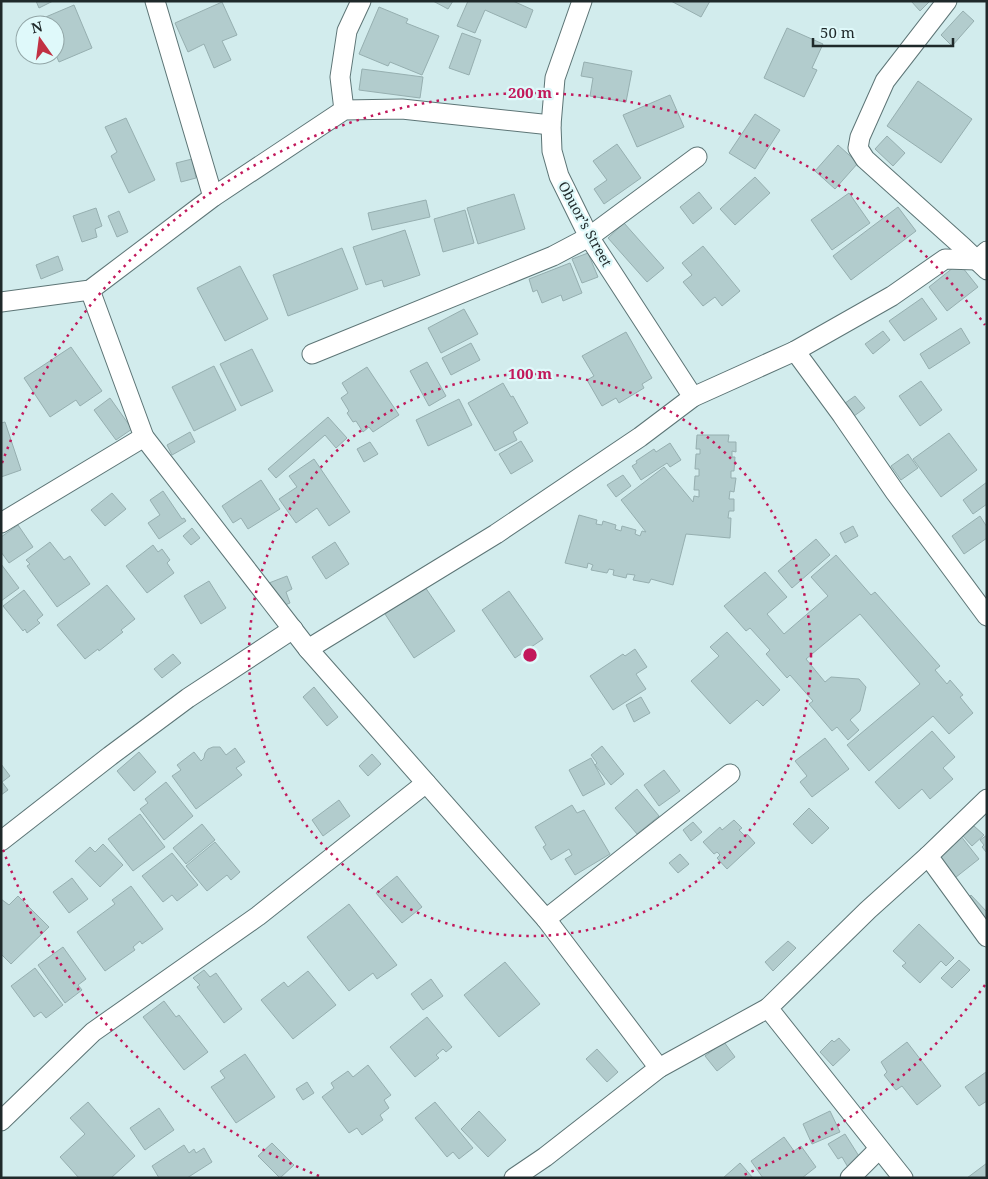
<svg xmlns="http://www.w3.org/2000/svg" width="988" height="1179" viewBox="0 0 988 1179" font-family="'Noto Serif',serif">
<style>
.building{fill:#b2cccd;stroke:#96afb0}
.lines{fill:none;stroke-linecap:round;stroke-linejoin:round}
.street-casing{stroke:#5d7576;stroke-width:21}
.street{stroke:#fff;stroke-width:19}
.ring{fill:none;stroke:#c2185b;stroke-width:2.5;stroke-dasharray:2.5 5}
.labels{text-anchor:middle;stroke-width:4.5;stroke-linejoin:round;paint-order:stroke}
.street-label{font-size:14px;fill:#1f292a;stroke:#dff9fa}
.centre{fill:#c2185b;stroke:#dff9fa;stroke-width:2.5}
.ring-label{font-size:15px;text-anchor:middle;font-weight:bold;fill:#c2185b;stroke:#dff9fa;stroke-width:4.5;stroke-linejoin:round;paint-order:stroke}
</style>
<rect width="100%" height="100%" fill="#d2eced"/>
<g class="building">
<path d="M36 1H53L39 8Z"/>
<path d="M433 1H453L448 9Z"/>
<path d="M468 1H513L533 10 526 28 485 10 475 33 457 26Z"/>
<path d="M671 1H710L701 17Z"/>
<path d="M911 1H930L920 11Z"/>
<path d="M222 2 237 35 222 41 231 60 214 68 204 44 188 52 175 23Z"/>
<path d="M74 5 92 48 59 62 55 53V25H43L41 19Z"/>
<path d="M379 7 408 19 406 23 439 36 422 75 390 62 388 66 359 54Z"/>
<path d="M963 11 974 21 952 46 941 35Z"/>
<path d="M787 28 823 44 812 68 817 70 804 97 764 78Z"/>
<path d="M462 33 481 40 469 75 449 68Z"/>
<path d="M584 62 632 71 626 102 590 96 593 78 581 76Z"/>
<path d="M362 69 423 77 420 98 359 90Z"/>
<path d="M918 81 972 119 941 163 887 126Z"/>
<path d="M670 95 684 127 637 147 623 115Z"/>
<path d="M755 114 780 130 755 169 729 153Z"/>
<path d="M126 118 155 180 129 193 111 156 117 152 105 127Z"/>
<path d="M887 136 905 153 893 166 875 149Z"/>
<path d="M617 144 641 178 604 204 594 189 607 180 593 161Z"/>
<path d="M838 145 858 163 835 189 815 171Z"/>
<path d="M192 159 196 178 181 182 176 163Z"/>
<path d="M755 177 770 193 735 225 720 209Z"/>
<path d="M699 192 712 208 693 224 680 207Z"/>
<path d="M849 193 870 223 832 250 811 220Z"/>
<path d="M514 194 525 229 478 244 467 208Z"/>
<path d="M426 200 430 217 372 230 368 213Z"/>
<path d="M898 207 916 231 851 280 833 256Z"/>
<path d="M96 208 102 226 95 229 97 237 82 242 73 216Z"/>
<path d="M465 210 474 243 443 252 434 219Z"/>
<path d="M119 211 128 232 117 237 108 216Z"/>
<path d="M624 223 664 268 647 282 608 238Z"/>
<path d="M405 230 420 275 384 287 382 280 366 285 353 247Z"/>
<path d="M703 246 740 291 722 306 715 297 703 306 683 282 692 275 682 263Z"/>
<path d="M342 248 358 289 288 316 273 275Z"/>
<path d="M588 253 598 277 582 283 572 259Z"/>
<path d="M58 256 63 270 41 279 36 265Z"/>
<path d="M570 263 582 293 563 301 561 295 542 303 537 290 533 292 529 279Z"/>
<path d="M959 263 978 287 947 311 929 287Z"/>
<path d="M240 266 268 319 225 341 197 288Z"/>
<path d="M922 298 937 319 904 341 889 321Z"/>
<path d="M464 309 478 334 441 353 428 328Z"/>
<path d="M961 328 970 343 929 369 920 354Z"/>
<path d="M883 331 890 340 873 354 865 344Z"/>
<path d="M626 332 652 378 642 384 644 388 619 403 616 398 602 406 587 380 594 376 582 356Z"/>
<path d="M471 343 480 360 451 375 442 358Z"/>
<path d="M71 347 102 391 80 406 76 400 50 417 24 378Z"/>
<path d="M252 349 273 391 241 406 220 364Z"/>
<path d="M427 362 446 396 429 406 410 371Z"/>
<path d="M214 366 236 410 194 431 172 387Z"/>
<path d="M367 367 399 415 373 432 369 427 363 432 356 421 353 422 347 413 349 411 341 398 348 393 342 383Z"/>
<path d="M921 381 942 410 920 426 899 396Z"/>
<path d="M503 383 511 397 513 396 528 423 513 432 517 440 495 451 468 403Z"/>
<path d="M855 396 865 408 850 419 841 406Z"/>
<path d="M110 398 132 429 116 440 94 410Z"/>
<path d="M459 399 472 425 428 446 416 420Z"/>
<path d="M328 417 347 438 336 448 325 435 276 478 268 469Z"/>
<path d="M5 422 21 470 1 477V423Z"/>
<path d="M190 432 195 442 172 455 167 445Z"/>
<path d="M949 433 977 470 941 497 913 459Z"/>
<path d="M697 435H729L728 442H736V452L732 451V457H735L734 471H731V478H736L734 492 730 491 729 499H734V511H729L728 518H731L730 538 686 534 673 585 651 579 649 583 633 580 635 575 627 574 626 578 613 575 614 570 609 569 607 573 591 570 593 565 588 563 587 568 565 563 579 515 597 520 596 524 602 525 603 521 616 525 615 529 621 531 622 526 636 530 635 534 640 536 642 531 646 532 621 500 664 467 693 502 694 496 699 497V490H694L695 476H699V469H695L696 454H700V449H696Z"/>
<path d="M521 441 533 461 511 474 499 454Z"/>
<path d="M370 442 378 454 364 462 357 449Z"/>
<path d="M670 443 681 460 670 467 667 463 641 480 632 466 637 463 636 461 654 449 656 452Z"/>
<path d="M908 454 918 468 901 480 891 466Z"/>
<path d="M314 459 350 512 329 526 317 508 296 523 279 499 297 487 289 476Z"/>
<path d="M623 475 631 486 616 497 607 485Z"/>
<path d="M261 480 280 509 248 529 241 518 233 523 222 506Z"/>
<path d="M987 482V504L973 514 963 500Z"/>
<path d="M163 491 182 519 184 518 186 521 159 539 148 523 160 515 150 500Z"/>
<path d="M112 493 126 509 105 526 91 510Z"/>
<path d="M980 516 987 527V538L964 554 952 536Z"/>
<path d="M18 525 33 547 9 563 1 552V537Z"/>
<path d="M853 526 858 536 845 543 840 533Z"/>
<path d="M192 528 200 538 191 545 183 536Z"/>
<path d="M816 539 830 555 792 588 778 571Z"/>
<path d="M50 542 64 560 70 556 90 584 57 607 27 566 30 564 26 560Z"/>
<path d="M335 542 349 564 326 579 312 557Z"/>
<path d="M153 545 158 552 162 549 170 560 167 563 174 573 147 593 126 566Z"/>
<path d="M836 555 871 595 875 592 940 666 935 670 947 684 950 680 963 695 960 697 973 713 949 734 933 716 869 771 847 745 920 684 860 614 806 659 825 682 831 677 859 679 866 687 860 711 850 720 859 730 848 740 837 727 832 731 809 704 813 701 790 675 787 678 766 654 770 650 750 628 746 631 724 606 765 572 787 597 767 614 784 634 828 596 811 577Z"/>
<path d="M1 564 19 588 1 601Z"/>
<path d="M287 576 292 589 286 592 290 603 280 607 269 583Z"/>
<path d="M209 581 226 608 201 624 184 596Z"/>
<path d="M107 585 135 619 121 630 123 632 99 651 98 649 85 659 57 625Z"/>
<path d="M425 587 455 631 414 658 385 614Z"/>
<path d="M24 590 43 615 37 620 40 623 27 633 25 629 23 631 3 606Z"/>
<path d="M509 591 543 639 515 658 482 610Z"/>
<path d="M727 632 780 690 763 706 757 700 730 724 691 681 719 656 710 647Z"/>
<path d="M635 649 647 667 636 674 646 689 613 710 590 676 623 654 625 656Z"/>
<path d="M173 654 181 663 162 678 154 669Z"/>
<path d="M314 687 338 717 327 726 303 697Z"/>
<path d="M641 697 650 713 634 722 626 705Z"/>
<path d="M932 731 955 757 943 768 953 779 930 799 922 789 899 809 875 782Z"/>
<path d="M825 738 849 769 812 797 800 782 807 776 795 761Z"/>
<path d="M602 746 624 774 611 785 595 765 597 763 591 755Z"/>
<path d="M213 747H220L226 755 235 748 245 762 236 768 242 775 196 809 172 776 181 770 177 765 194 752 201 761 204 758 205 753 208 749Z"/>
<path d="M139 752 156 772 134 791 117 771Z"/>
<path d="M372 754 381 764 368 776 359 766Z"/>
<path d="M591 758 605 784 583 796 569 770Z"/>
<path d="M1 764 10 776 2 782 8 790 1 795Z"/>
<path d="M664 770 680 791 659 806 644 785Z"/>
<path d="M166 782 193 816 164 840 140 809 148 803 145 799Z"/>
<path d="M637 789 659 816 637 834 615 808Z"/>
<path d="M339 800 350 816 323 836 312 820Z"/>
<path d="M572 805 577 813 584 810 610 854 575 875 565 859 572 855 569 849 551 860 543 847 546 845 535 827Z"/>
<path d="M809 808 829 828 812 844 793 824Z"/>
<path d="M140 814 165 847 133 871 108 839Z"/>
<path d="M734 820 742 828 739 830 745 836 747 834 755 843 727 869 717 858 720 855 717 852 714 854 703 842 720 827 722 830Z"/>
<path d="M693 822 702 832 691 841 683 830Z"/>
<path d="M202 824 215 840 186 864 173 848Z"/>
<path d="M974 826 984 835 972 846 963 836Z"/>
<path d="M960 835 979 859 951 881 931 857Z"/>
<path d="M987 835V853L982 847 984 845 980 840Z"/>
<path d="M215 842 240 872 231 880 227 875 207 891 186 866Z"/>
<path d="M103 844 123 865 100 887 75 861 90 847 95 852Z"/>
<path d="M172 853 198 885 177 901 172 895 163 902 142 876Z"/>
<path d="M680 854 689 864 678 873 669 863Z"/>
<path d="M397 876 422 907 402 923 376 893Z"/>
<path d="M72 878 88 899 69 913 53 892Z"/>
<path d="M131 886 163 929 142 944 140 941 133 947 135 950 105 971 77 932 115 904 112 900Z"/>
<path d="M971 895 987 912V924L965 901Z"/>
<path d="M18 896 49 927 11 964 1 954V899L9 905Z"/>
<path d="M349 904 397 965 377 979 373 973 349 991 307 937Z"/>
<path d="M919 924 954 958 946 966 941 961 920 983 902 966 906 963 893 951Z"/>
<path d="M788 941 796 948 773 971 765 962Z"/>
<path d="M63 947 86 979 78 985 82 990 65 1003 38 965Z"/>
<path d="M959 960 970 970 952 988 941 978Z"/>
<path d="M505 962 540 1004 499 1037 464 995Z"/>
<path d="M35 968 63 1005 46 1018 41 1012 34 1017 11 986Z"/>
<path d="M204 970 210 977 216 973 242 1009 224 1023 197 987 200 985 193 978Z"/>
<path d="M308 971 336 1005 293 1039 261 1000 284 982 288 987Z"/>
<path d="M431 979 443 996 423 1010 411 994Z"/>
<path d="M164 1001 176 1017 179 1015 208 1052 184 1070 143 1017Z"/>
<path d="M427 1017 452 1047 446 1052 443 1049 436 1055 439 1058 415 1077 390 1047Z"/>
<path d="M839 1038 850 1050 833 1066 820 1052 832 1040 834 1042Z"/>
<path d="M724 1042 735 1057 717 1071 705 1056Z"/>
<path d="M907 1042 941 1086 917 1105 902 1086 896 1090 884 1075 887 1072 881 1062Z"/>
<path d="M597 1049 618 1072 607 1082 586 1059Z"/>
<path d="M245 1054 275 1097 236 1123 211 1087 225 1078 220 1071Z"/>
<path d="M368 1065 391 1095 384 1100 389 1108 380 1115 383 1120 362 1135 357 1128 349 1133 322 1097 334 1088 331 1083 348 1071 353 1077Z"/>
<path d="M986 1072 987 1101 979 1106 965 1087Z"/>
<path d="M307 1082 314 1093 303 1100 296 1089Z"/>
<path d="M88 1102 135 1156 111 1178H79L60 1157 85 1134 70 1118Z"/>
<path d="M435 1102 473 1148 459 1159 453 1152 447 1157 415 1118Z"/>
<path d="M159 1108 174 1130 145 1150 130 1128Z"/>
<path d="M479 1111 506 1140 488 1157 461 1129Z"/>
<path d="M830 1111 840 1132 812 1144 803 1124Z"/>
<path d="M845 1134 862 1161 849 1169 842 1157 838 1159 828 1144Z"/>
<path d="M784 1137 794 1151 801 1146 816 1167 802 1178H763L751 1161Z"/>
<path d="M272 1143 294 1165 280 1178 258 1156Z"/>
<path d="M184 1145 189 1153 194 1149 196 1153 204 1148 212 1162 187 1178H159L152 1166Z"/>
<path d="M740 1163 753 1178H723Z"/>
<path d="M987 1163V1178H967Z"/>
</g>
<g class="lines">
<defs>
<g id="street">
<path d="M155 1 213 197"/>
<path d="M582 1 555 78 551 125 552 151 559 176 589 237 693 397"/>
<path d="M947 1 885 81 860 137 858 148 865 159 963 247 987 270"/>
<path d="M344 110 340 77 347 31 361 1"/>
<path d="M90 290 144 437 308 649 546 919 730 774"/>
<path d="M1 302 90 290 213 197 344 110 402 109 551 125"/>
<path d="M795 351 842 415 895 492 987 616"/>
<path d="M312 354 553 256 589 237 697 157"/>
<path d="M1 523 144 437"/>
<path d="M308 649 496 534 640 437 693 397 795 351 892 296 945 259 977 260 987 251"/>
<path d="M987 799 928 856 987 937"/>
<path d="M1 841 110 756 188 698 293 629"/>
<path d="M546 919 659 1068"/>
<path d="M1 1121 93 1032 258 916 426 783"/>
<path d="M514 1178 545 1157 659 1068 768 1008"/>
<path d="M850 1178 879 1149"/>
<path d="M903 1178 768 1008 868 910 928 856"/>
</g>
</defs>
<use href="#street" class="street-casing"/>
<use href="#street" class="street"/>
</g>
<g class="ring">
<circle cx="530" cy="655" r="281"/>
<path d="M985 985A562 562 0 0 1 741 1176M319 1176A562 562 0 0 1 2 847M2 463A562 562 0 0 1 985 325"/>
</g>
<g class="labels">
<g class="street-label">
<text transform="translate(585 224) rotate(61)" y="5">Obuor’s Street</text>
</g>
</g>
<circle cx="530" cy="655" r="8" class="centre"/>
<g class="ring-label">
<text x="530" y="98">200 m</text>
<text x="530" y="379">100 m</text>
</g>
<rect width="988" height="1179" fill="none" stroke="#1f292a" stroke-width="5"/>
<g transform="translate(40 40) rotate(346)"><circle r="24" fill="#dff9fa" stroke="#92a6a7"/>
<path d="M0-4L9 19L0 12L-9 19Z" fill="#c13143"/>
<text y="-8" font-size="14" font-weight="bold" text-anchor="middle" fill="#1f292a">N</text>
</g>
<path d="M813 38v8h140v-8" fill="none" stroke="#1f292a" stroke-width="2.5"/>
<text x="820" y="38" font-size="15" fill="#1f292a" stroke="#dff9fa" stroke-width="4" paint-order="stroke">50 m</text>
</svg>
